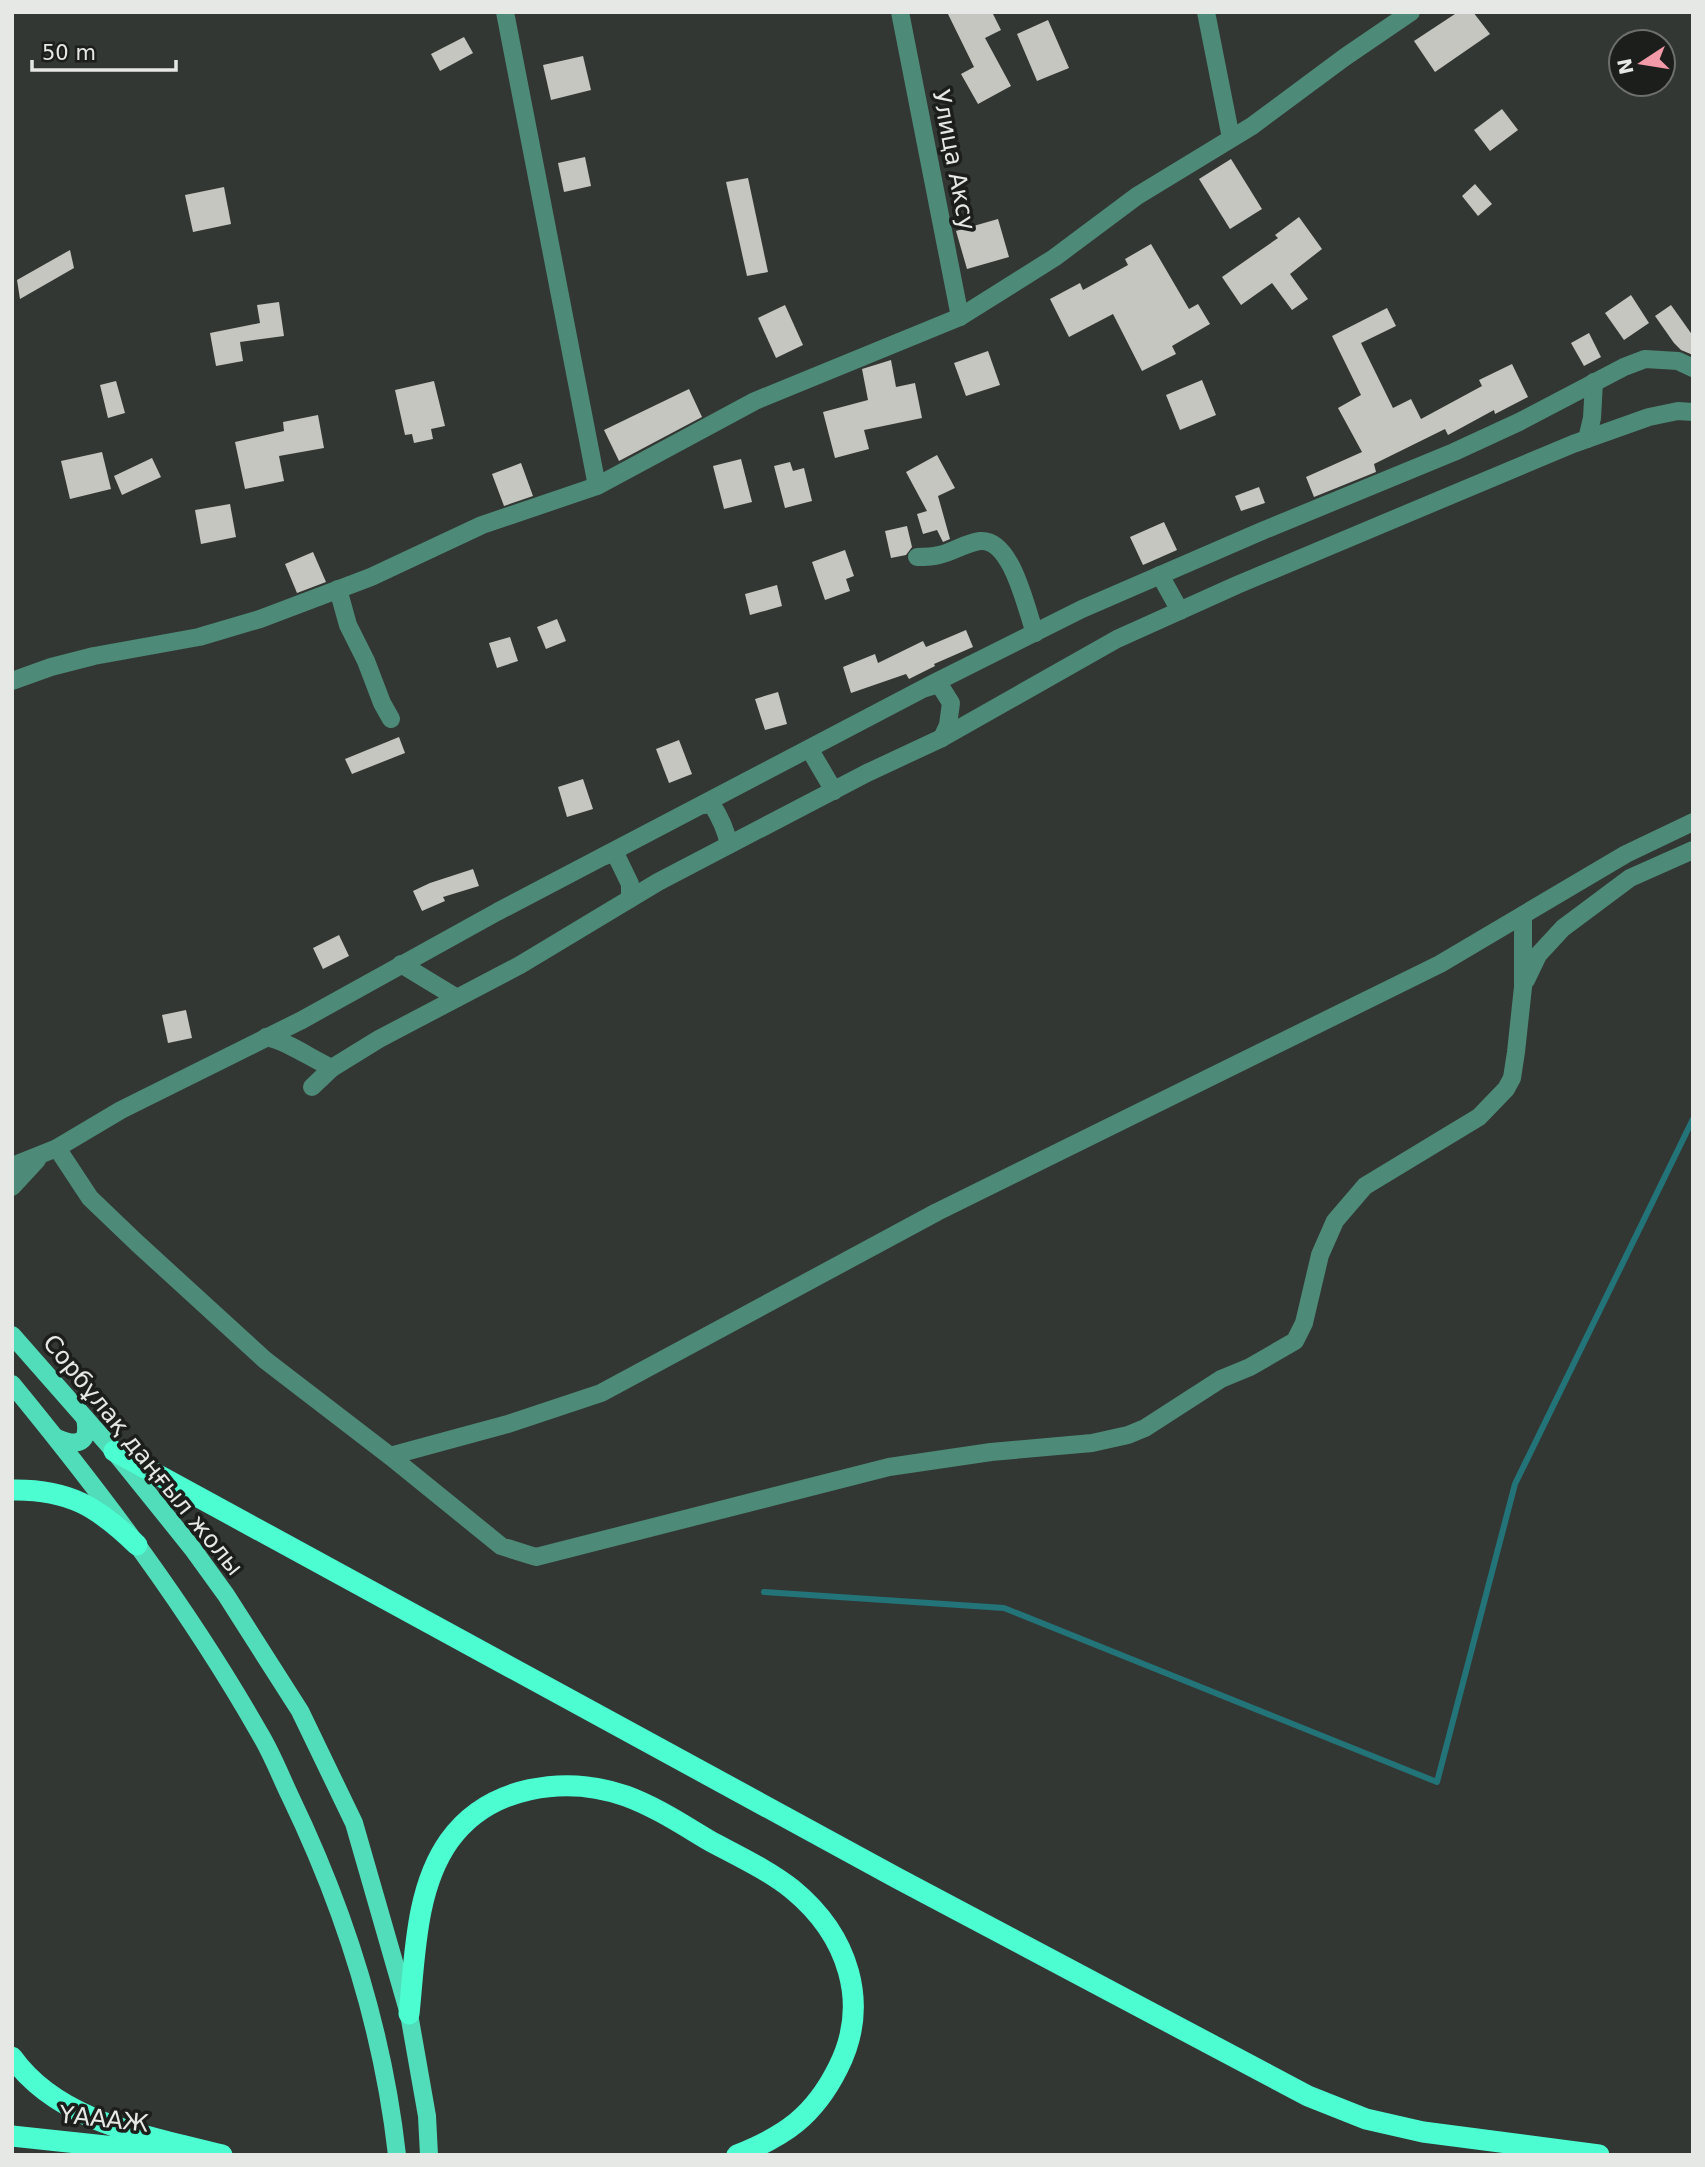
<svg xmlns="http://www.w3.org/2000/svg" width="1705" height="2167" viewBox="0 0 1705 2167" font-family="'DejaVu Sans',sans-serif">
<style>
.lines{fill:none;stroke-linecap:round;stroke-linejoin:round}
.stream{stroke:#237478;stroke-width:6}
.building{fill:#c4c6bf}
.minor{stroke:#4d8a78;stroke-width:18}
.major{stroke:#51ddb9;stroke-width:18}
.highway{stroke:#4cfdd2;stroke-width:21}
.labels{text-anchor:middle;stroke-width:7;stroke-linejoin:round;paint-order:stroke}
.street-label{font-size:24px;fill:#e5e8e5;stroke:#1c1e1c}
</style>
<rect width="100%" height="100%" fill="#333733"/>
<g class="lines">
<path class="stream" d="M764 1592 1004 1608 1437 1782 1515 1484 1693 1119"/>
</g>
<g class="building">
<path d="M947 12H992L1001 30 985 38 1011 86 978 104 961 74 974 67Z"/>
<path d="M1458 12H1473L1490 34 1435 72 1414 41Z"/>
<path d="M1048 20 1069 68 1037 81 1017 34Z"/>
<path d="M464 37 473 53 440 71 431 54Z"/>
<path d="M583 56 591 90 551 100 543 65Z"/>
<path d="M1502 109 1518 130 1490 151 1474 130Z"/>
<path d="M585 157 591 186 564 192 558 163Z"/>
<path d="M1231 159 1262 209 1230 229 1199 179Z"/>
<path d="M748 178 768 272 747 276 726 182Z"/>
<path d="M1475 184 1492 204 1478 216 1462 196Z"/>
<path d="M224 187 231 224 193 232 185 195Z"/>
<path d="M1299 217 1322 249 1290 274 1308 299 1292 310 1272 283 1241 305 1222 277 1278 238 1275 235Z"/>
<path d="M998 219 1009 257 967 269 956 231Z"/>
<path d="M1151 244 1189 309 1198 304 1210 324 1172 346 1176 354 1142 371 1113 314 1069 337 1050 299 1080 283 1083 290 1128 265 1125 259Z"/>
<path d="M70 250 74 268 20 299 17 280Z"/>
<path d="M1631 295 1649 323 1624 340 1605 313Z"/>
<path d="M279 302 284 336 240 342 243 361 216 366 210 333 260 323 257 305Z"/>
<path d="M785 305 803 345 776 358 758 318Z"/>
<path d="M1671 305 1693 336V355L1681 350 1674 343 1655 316Z"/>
<path d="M1387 308 1396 326 1361 343 1393 408 1411 399 1421 419 1482 386 1479 380 1512 364 1528 397 1495 414 1494 410 1448 435 1445 429 1374 464 1376 472 1314 497 1306 477 1362 452 1338 408 1361 395 1332 336Z"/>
<path d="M1589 333 1601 357 1584 366 1571 343Z"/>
<path d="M988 351 1000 385 966 396 954 363Z"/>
<path d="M891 360 896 387 915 383 922 418 864 430 869 449 835 458 823 412 868 400 862 369Z"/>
<path d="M1202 380 1216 415 1180 430 1166 395Z"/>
<path d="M116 381 125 413 108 418 100 385Z"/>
<path d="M434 381 445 426 431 429 433 439 414 443 412 434 405 435 395 390Z"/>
<path d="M689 389 702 417 619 461 604 430Z"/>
<path d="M318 415 324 448 279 456 284 481 245 489 235 442 284 431 283 422Z"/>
<path d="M102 452 111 489 70 499 61 461Z"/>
<path d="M937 455 955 488 938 496 950 539 943 542 937 530 923 534 917 514 927 511 906 472Z"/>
<path d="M152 458 161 477 122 495 114 476Z"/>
<path d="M741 459 752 502 724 509 713 466Z"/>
<path d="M790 462 793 471 804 468 812 501 785 508 774 466Z"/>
<path d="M521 463 533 496 504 506 492 474Z"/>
<path d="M1259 487 1265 503 1241 511 1235 496Z"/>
<path d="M230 504 236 537 201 544 195 510Z"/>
<path d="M1164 522 1177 550 1143 565 1130 537Z"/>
<path d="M907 526 912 547 906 555 891 558 885 531Z"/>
<path d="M845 550 854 576 846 579 850 591 825 600 812 562Z"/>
<path d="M313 552 326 582 297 593 285 564Z"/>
<path d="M777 585 782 606 750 615 745 594Z"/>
<path d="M557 619 566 641 546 649 537 627Z"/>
<path d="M966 630 973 647 934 664 935 666 909 679 906 674 851 693 843 667 875 654 878 663 923 641 926 647Z"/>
<path d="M510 637 518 661 497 668 489 643Z"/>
<path d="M778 692 787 724 765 730 755 699Z"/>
<path d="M399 737 405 753 352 774 345 759Z"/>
<path d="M679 740 692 774 669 783 656 749Z"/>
<path d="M583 779 593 809 567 817 558 787Z"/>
<path d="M473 869 479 886 443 897 445 901 422 911 413 891 430 883Z"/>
<path d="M339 935 349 956 323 969 313 948Z"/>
<path d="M186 1010 192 1038 168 1043 162 1015Z"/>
</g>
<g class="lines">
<g class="minor">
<path d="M505 12 597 486"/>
<path d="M900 12 960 317"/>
<path d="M1206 12 1231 138"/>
<path d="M1587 439 1592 418 1594 382"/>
<path d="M917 557C924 557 932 557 939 555 953 552 965 543 980 541 1012 538 1026 609 1035 633"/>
<path d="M1160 575 1180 611"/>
<path d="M338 589 348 625 366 661 382 703 391 719"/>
<path d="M12 681 51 667 94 656 199 637 260 619 371 577 482 525 597 486 755 401 960 317 1054 258 1137 196 1252 126 1345 57 1411 12"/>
<path d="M926 688 939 684 951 703 948 725 942 738"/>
<path d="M810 750 834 791"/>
<path d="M704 805 711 803C720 817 726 829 729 845"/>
<path d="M604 856 615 853 630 884V899"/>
<path d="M401 964 457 998"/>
<path d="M1526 980 1538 955 1563 928 1630 878 1693 850"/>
<path d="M266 1037C289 1042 310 1058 332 1068"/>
<path d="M312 1087 332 1068 379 1039 520 965 658 882 867 773 942 738 1117 639 1237 585 1573 444 1649 417 1678 411 1693 412"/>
<path d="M57 1148 90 1198 137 1243 265 1360 390 1456 501 1546 536 1557 889 1467 991 1452 1092 1443 1128 1435 1145 1428 1221 1379 1250 1367 1295 1341 1304 1323 1320 1255 1335 1221 1365 1186 1479 1117 1506 1089 1512 1078 1516 1052 1523 987V915"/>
<path d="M12 1166 57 1148 121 1110 300 1021 497 912 934 683 1082 609 1262 531 1454 452 1519 422 1624 367 1645 359 1678 361 1693 368"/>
<path d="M12 1187 37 1160"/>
<path d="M390 1456 508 1424 601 1393 937 1212 1440 964 1626 854 1693 822"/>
</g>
<g class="major">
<path d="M12 1335 114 1451 192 1548 226 1595 300 1711 354 1823 409 2014 427 2116 429 2155"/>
<path d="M12 1384C103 1495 189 1609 260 1734 272 1754 280 1775 290 1796 344 1908 383 2031 397 2155"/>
<path d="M57 1438C79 1447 90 1443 85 1418"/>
</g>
<g class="highway">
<path d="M114 1451 897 1878 1308 2096 1366 2119 1423 2132 1599 2155"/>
<path d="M12 1490C69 1489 98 1507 137 1545"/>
<path d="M409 2014C415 1958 415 1889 449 1841 489 1785 566 1775 626 1796 656 1807 683 1825 710 1841 738 1856 768 1870 792 1889 848 1935 871 2003 838 2068 814 2116 785 2136 737 2155"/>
<path d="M12 2057C59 2123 149 2136 222 2155"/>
<path d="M12 2136 171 2153"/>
</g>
</g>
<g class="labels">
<g class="street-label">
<text transform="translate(954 160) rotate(79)" y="8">Улица Аксу</text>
<text transform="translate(143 1455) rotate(51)" y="8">Сорбұлақ даңғыл жолы</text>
<text transform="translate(104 2119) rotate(6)" y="8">ҮАААЖ</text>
</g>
</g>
<rect width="1705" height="2167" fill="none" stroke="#e5e8e5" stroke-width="28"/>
<g transform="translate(1642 63) rotate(258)"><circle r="33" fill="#1c1e1c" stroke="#6c6f6c" stroke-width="2"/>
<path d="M0-5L12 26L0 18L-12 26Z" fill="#f39aa8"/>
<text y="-10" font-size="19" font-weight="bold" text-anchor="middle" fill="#e5e8e5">N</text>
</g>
<path d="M32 60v10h144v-10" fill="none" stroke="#e5e8e5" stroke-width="3.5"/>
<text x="42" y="60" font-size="21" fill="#e5e8e5" stroke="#1c1e1c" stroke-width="5" paint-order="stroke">50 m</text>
</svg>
